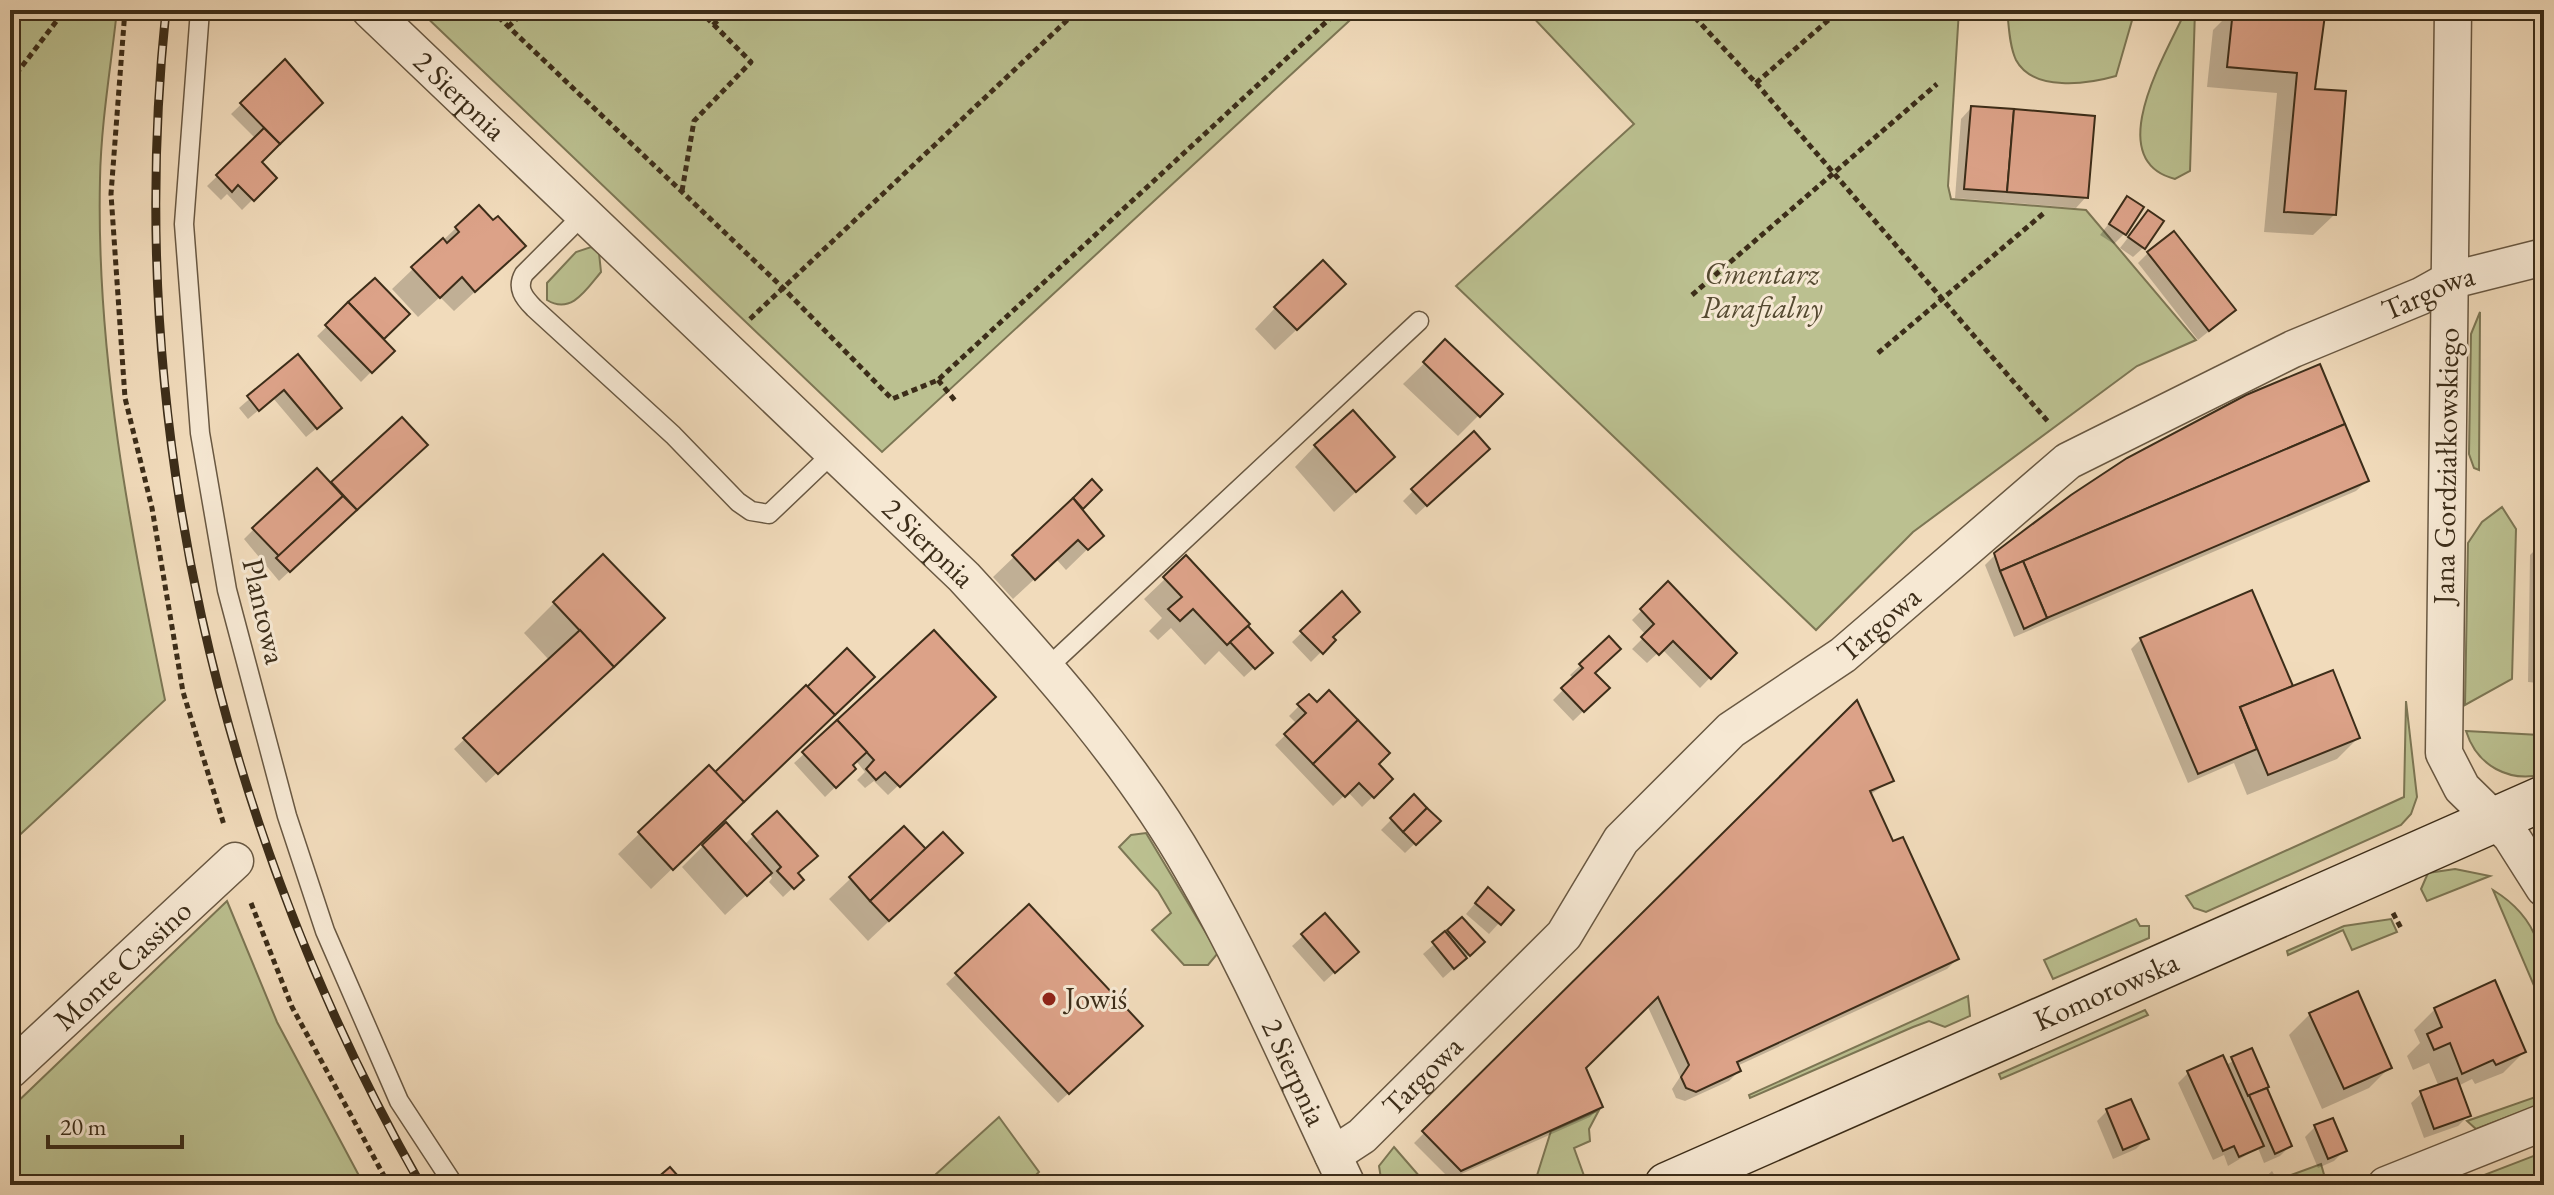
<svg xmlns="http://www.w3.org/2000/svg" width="2554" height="1195" viewBox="0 0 2554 1195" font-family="'EB Garamond',serif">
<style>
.green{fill:#bbc090;stroke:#7c7654;stroke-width:2}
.shadow{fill:#0003}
.building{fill:#dca288;stroke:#3c2d19;stroke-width:2}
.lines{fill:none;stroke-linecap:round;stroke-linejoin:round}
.lane-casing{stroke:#695842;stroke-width:21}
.street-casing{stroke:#695842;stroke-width:39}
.secondary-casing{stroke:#3c2d19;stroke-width:47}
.path{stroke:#3c2d19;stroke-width:5;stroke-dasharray:6 4;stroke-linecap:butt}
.lane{stroke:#f6e8d3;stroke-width:18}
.street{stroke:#f6e8d3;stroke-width:36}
.secondary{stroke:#f6e8d3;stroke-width:44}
.rail-casing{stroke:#3c2d19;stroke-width:9}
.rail{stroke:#f6e8d3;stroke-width:6;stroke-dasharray:18;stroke-linecap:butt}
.poi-dot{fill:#8f2418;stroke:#f6e8d3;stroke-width:3}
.labels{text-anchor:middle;stroke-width:6;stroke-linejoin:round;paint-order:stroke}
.street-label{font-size:30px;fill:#3c2d19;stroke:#f6e8d3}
.park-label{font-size:30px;font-style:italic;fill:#554a31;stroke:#f6e8d3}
.poi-label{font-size:30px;fill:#3c2d19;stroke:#f6e8d3;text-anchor:start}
</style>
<rect width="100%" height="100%" fill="#f1dbbb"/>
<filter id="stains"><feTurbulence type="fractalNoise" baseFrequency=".0025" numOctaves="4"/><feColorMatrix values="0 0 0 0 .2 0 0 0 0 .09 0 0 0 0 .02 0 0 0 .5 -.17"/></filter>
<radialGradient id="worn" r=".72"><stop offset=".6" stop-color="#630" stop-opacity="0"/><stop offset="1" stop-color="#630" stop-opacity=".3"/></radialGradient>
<g class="green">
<path d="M10 10H117C111 66 101 123 100 179 96 356 130 528 165 700L10 844Z"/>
<path d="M419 10H1361L882 452Z"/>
<path d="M1526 10H1959L1948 186 1951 199 2086 210 2196 340 2137 366 1913 532 1816 630 1456 286 1634 124Z"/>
<path d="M2007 10H2135L2116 76C2088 84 2033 92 2016 60 2009 45 2009 26 2007 10Z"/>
<path d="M2186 10H2195L2190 171 2175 179C2100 160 2167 52 2186 10Z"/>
<path d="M591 247 599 253 601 272C586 290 571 315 547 300V283L576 252Z"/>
<path d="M2480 312 2479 470 2474 468 2469 454 2471 334Z"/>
<path d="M2502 507 2516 529 2512 679 2465 705 2468 543 2482 522Z"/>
<path d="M2406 701 2417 797 2411 814 2401 825 2206 912 2194 908 2186 896 2404 797Z"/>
<path d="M2466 731 2540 735 2544 738V774C2509 783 2477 766 2466 731Z"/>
<path d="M1146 833 1218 953 1208 965H1184L1152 930 1171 913 1158 891 1119 847 1131 835Z"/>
<path d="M2455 869 2490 876 2427 901 2421 889 2428 873Z"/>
<path d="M2493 890C2542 920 2544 956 2544 1009Z"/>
<path d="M227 901 277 1022 364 1185H10V1109Z"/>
<path d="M2136 919 2140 926H2149V938L2053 979 2044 960Z"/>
<path d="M2391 919 2397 932 2352 950 2343 930 2288 955 2287 951 2344 926Z"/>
<path d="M1968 996 1970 1016 1945 1027 1929 1021 1913 1027 1750 1098 1749 1095Z"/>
<path d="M2145 1010 2148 1015 2001 1079 1999 1074Z"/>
<path d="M2544 1094V1103L2476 1129 2467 1121Z"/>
<path d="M1599 1110 1589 1129 1590 1141 1574 1148 1587 1184 1534 1185 1551 1131Z"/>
<path d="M999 1117 1039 1172 1026 1185H924Z"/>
<path d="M1394 1147 1427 1185H1382L1379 1166Z"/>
<path d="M2544 1152V1185H2478L2486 1181 2484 1175Z"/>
<path d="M2321 1164 2327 1185H2264Z"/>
</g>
<g class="shadow">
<path d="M2233 10 2322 17 2313 91 2334 215 2313 235 2264 232 2277 93 2207 87 2213 30Z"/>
<path d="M285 62 320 103 259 163 264 188 242 210 227 194 221 200 207 186 256 139 231 114Z"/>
<path d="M1971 108 2086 197 2076 208 1955 198 1961 119Z"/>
<path d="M2128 199 2124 234 2114 244 2100 235Z"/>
<path d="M2148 212 2144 247 2133 257 2120 248Z"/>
<path d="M456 228 502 267 454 311 440 297 418 317 392 289Z"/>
<path d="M2148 253 2223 320 2198 340 2138 263Z"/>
<path d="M375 280 407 314 381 339 392 351 361 382 317 336Z"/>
<path d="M1323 305 1275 350 1255 329 1275 308Z"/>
<path d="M1446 342 1500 394 1458 436 1403 384Z"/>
<path d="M298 357 329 418 306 437 273 398 248 419 239 408Z"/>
<path d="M402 420 415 455 279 581 244 539 254 529 331 485Z"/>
<path d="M1315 446 1372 477 1334 512 1295 467Z"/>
<path d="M1477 459 1416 515 1403 501 1413 491Z"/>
<path d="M2367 481 2356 491 2014 637 1985 565 1995 555Z"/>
<path d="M1092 482 1099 490 1080 509 1101 536 1066 570 1056 559 1013 599 993 577Z"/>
<path d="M2544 541V698L2538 683 2528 682 2530 555Z"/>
<path d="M1165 579 1245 626 1270 653 1244 677 1219 651 1205 665 1171 628 1158 640 1149 631 1162 618 1144 599Z"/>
<path d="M1668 584 1734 653 1700 688 1662 649 1647 663 1632 649 1646 635 1632 620Z"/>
<path d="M1342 594 1330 638 1333 640 1311 662 1292 642Z"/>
<path d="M554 603 632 648 486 783 454 749 549 660 524 633Z"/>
<path d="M1609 639 1593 674 1607 688 1573 721 1553 700 1574 679 1570 675Z"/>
<path d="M2141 639 2290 685 2358 738 2337 759 2247 795 2234 763 2188 783 2131 649Z"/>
<path d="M872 677 651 889 618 854 709 767 716 774Z"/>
<path d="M1309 696 1391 779 1362 807 1348 792 1333 806 1275 745 1297 724 1289 716Z"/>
<path d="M1856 703 1891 780 1870 795 1892 843 1957 959 1947 969 1737 1066 1739 1071 1729 1081 1685 1101 1676 1098 1672 1089 1680 1077 1647 1005 1583 1068 1600 1107 1590 1117 1450 1179 1414 1143Z"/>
<path d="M983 707 888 795 874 781 865 788 857 780 865 772 856 761 851 766 854 769 825 797 794 763 804 754Z"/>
<path d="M1414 797 1438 821 1405 853 1381 830Z"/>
<path d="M904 828 939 874 868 941 829 899Z"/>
<path d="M754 835 801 880 783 897 769 882 772 878 769 874 725 915 682 867 703 846 744 845Z"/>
<path d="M1478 900 1511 910 1489 934 1466 914Z"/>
<path d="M1029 906 1130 1036 1058 1103 946 984Z"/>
<path d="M1325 916 1346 962 1324 982 1292 946Z"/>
<path d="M1462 920 1472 952 1443 978 1423 954Z"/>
<path d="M2435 1009 2524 1052 2503 1073 2475 1084 2472 1079 2458 1086 2468 1116 2458 1126 2424 1138 2411 1103 2422 1093 2439 1087 2429 1063 2413 1070 2407 1056 2420 1043 2414 1030Z"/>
<path d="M2310 1014 2390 1067 2369 1088 2322 1109 2289 1035Z"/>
<path d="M2251 1051 2290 1146 2280 1156 2264 1163 2258 1148 2228 1166 2224 1155 2213 1160 2178 1083 2189 1072 2226 1065Z"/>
<path d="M2107 1111 2146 1139 2136 1149 2113 1159 2097 1121Z"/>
<path d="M2315 1127 2344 1151 2334 1161 2318 1168 2305 1137Z"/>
<path d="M2272 1171 2275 1176 2266 1185H2257Z"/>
</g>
<g class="building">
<path d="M2233 10 2325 15 2315 89 2346 91 2336 215 2284 212 2297 73 2227 67Z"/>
<path d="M285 59 323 103 280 144 240 103Z"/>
<path d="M1971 106 2014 109 2007 192 1964 189Z"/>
<path d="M2014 109 2095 116 2088 198 2007 192Z"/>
<path d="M264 128 280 144 262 162 277 178 254 201 238 185 232 192 216 175Z"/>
<path d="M2127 196 2144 207 2126 235 2109 224Z"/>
<path d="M479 205 493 220 498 216 526 246 475 292 462 277 440 298 411 267 443 238 447 243 459 232 455 227Z"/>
<path d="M2148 210 2164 221 2145 249 2128 237Z"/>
<path d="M2174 231 2236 310 2209 331 2147 252Z"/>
<path d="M1323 260 1346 284 1297 330 1274 307Z"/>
<path d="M375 278 410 314 384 339 348 302Z"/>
<path d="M348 302 395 351 372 373 325 325Z"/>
<path d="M1445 339 1503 394 1480 417 1423 362Z"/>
<path d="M298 354 342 408 317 429 284 390 259 411 247 396Z"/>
<path d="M2320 364 2345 424 2000 571 1994 553 2071 495 2127 458 2246 395Z"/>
<path d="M1353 410 1395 457 1356 492 1314 445Z"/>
<path d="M402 417 428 445 357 510 331 482Z"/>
<path d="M2345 424 2369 481 2047 618 2023 561Z"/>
<path d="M1474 431 1490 449 1427 506 1411 489Z"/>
<path d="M317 468 343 496 279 556 252 528Z"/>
<path d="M1092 479 1102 490 1083 509 1073 498Z"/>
<path d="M343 496 357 510 290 572 276 558Z"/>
<path d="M1073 498 1104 536 1088 550 1078 540 1035 580 1012 555Z"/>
<path d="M603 554 665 618 614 667 553 602Z"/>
<path d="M1186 555 1250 624 1227 645 1193 609 1180 621 1168 609 1182 597 1163 577Z"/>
<path d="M2023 561 2047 618 2024 629 2000 571Z"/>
<path d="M1668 581 1737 653 1711 679 1673 641 1659 655 1641 637 1654 624 1640 609Z"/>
<path d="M2252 590 2293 686 2240 707 2257 749 2198 774 2140 638Z"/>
<path d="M1342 591 1360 612 1333 637 1336 640 1323 654 1300 631Z"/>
<path d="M1248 626 1273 653 1255 669 1230 642Z"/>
<path d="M580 630 614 667 498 774 463 738Z"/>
<path d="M934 630 996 697 900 787 885 772 876 780 866 769 874 760 837 720Z"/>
<path d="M1609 636 1621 649 1595 673 1610 688 1584 712 1561 688 1583 668 1579 664Z"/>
<path d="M847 648 875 677 835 715 807 687Z"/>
<path d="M2333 670 2360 738 2268 775 2240 707Z"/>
<path d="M806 685 835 715 744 802 715 772Z"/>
<path d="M1329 690 1358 720 1313 764 1284 734 1306 713 1297 704 1309 694 1317 702Z"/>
<path d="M1857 700 1894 781 1870 791 1893 841 1903 837 1959 959 1737 1062 1741 1071 1696 1092 1686 1088 1681 1077 1689 1065 1658 997 1586 1068 1603 1107 1461 1171 1422 1131Z"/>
<path d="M837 720 867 752 853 765 856 769 836 788 802 752Z"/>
<path d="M1358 720 1390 753 1379 764 1393 779 1374 798 1359 783 1345 797 1313 764Z"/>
<path d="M709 765 744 802 673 870 638 832Z"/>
<path d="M1414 794 1427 808 1403 832 1390 818Z"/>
<path d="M1427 808 1441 821 1416 845 1403 832Z"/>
<path d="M777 811 818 856 798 873 804 880 794 889 777 871 781 867 752 834Z"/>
<path d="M726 822 772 873 747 896 702 845Z"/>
<path d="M904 826 926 849 870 901 849 877Z"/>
<path d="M943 832 963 853 889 921 870 901Z"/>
<path d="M1488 887 1514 910 1501 925 1475 903Z"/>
<path d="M1029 904 1143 1026 1069 1094 955 973Z"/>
<path d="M1325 913 1359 952 1335 973 1301 934Z"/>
<path d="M1462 917 1485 942 1470 956 1447 930Z"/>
<path d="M1445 931 1467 958 1454 969 1432 942Z"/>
<path d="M2495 980 2526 1052 2496 1065 2493 1060 2462 1074 2450 1043 2434 1050 2427 1034 2442 1027 2434 1008Z"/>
<path d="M2358 991 2392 1068 2344 1089 2309 1013Z"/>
<path d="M2252 1048 2269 1087 2248 1096 2231 1057Z"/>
<path d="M2223 1055 2264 1146 2239 1157 2234 1146 2223 1151 2187 1071Z"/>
<path d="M2457 1078 2471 1116 2434 1129 2420 1091Z"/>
<path d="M2267 1088 2292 1146 2275 1154 2249 1095Z"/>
<path d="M2131 1099 2149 1139 2123 1150 2106 1109Z"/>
<path d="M2333 1118 2347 1151 2328 1159 2314 1125Z"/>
<path d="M670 1167 686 1185H649Z"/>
</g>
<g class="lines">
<defs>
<g id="lane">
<path d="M200 10 184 224 200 433 227 590 287 816 325 931 399 1101 454 1185"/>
<path d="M583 215 524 274C516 288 524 298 534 308L673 435 738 502 751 511 769 514 834 452"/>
<path d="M1047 668 1419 321"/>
</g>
<g id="street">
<path id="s1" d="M370 10 964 577C1047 667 1131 762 1192 869 1251 971 1296 1079 1347 1185"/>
<path d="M2453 10 2444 753 2462 788 2511 836 2544 888"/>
<path id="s2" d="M10 1070 235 861"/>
<path id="s3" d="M1333 1155 1362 1136 1564 935 1621 840 1731 730 1843 655 2068 461 2293 349 2421 296 2448 281 2544 257"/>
<path d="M2386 1185 2544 1122"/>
</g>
<g id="secondary">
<path id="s4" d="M1667 1185 2544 798"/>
</g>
</defs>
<use href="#lane" class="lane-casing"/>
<use href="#street" class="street-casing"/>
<use href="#secondary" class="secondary-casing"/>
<g class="path">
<path d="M125 10 111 194 125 398 152 508 183 692 224 825"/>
<path d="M491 10 783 288 892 399 938 380 1339 10"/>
<path d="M1688 10 1756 83 2050 424"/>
<path d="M713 25 729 10"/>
<path d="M508 27 526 10"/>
<path d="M10 82 65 10"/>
<path d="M1756 83 1840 10"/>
<path d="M682 191 694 121 751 62 699 10"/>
<path d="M1692 295 1937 84"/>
<path d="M750 319 1078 10"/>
<path d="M1878 353 2044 213"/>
<path d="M938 380 957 403"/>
<path d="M251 903 292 1007 389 1185"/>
<path d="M2393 913 2402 930"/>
</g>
<use href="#lane" class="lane"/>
<use href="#street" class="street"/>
<use href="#secondary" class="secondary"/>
<defs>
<path id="rail" d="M166 10C123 417 219 830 421 1185"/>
</defs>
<use href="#rail" class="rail-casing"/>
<use href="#rail" class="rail"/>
</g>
<circle class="poi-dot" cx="1049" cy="999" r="8"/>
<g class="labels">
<g class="street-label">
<text dy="10" stroke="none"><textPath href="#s1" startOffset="124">2 Sierpnia</textPath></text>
<text dy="10" stroke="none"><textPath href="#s3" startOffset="1416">Targowa</textPath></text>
<text transform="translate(2446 466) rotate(-89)" y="10">Jana Gordziałkowskiego</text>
<text dy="10" stroke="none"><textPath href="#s1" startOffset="772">2 Sierpnia</textPath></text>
<text transform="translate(264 611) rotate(77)" y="10">Plantowa</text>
<text dy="10" stroke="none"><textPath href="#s3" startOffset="768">Targowa</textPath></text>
<text dy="10" stroke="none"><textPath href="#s2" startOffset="154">Monte Cassino</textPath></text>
<text dy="10" stroke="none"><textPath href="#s4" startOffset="480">Komorowska</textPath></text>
<text dy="10" stroke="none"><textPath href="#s1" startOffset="1420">2 Sierpnia</textPath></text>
<text dy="10" stroke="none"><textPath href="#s3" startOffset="120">Targowa</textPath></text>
</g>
<g class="park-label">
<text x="1762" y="284">Cmentarz<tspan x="1762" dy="34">Parafialny</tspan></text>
</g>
<g class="poi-label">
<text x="1065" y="1009">Jowiś</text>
</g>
</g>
<rect width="2554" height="1195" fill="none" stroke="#f1dbbb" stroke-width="40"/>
<rect x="12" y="12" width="2530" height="1171" fill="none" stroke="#3c2d19" stroke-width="4"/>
<rect x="20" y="20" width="2514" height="1155" fill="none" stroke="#3c2d19" stroke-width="2"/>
<path d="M48 1135v12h134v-12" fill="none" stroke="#3c2d19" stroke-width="4"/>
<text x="60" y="1135" font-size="24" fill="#3c2d19" stroke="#f6e8d3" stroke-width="6" paint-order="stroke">20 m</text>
<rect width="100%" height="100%" filter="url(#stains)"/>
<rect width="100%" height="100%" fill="url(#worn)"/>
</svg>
